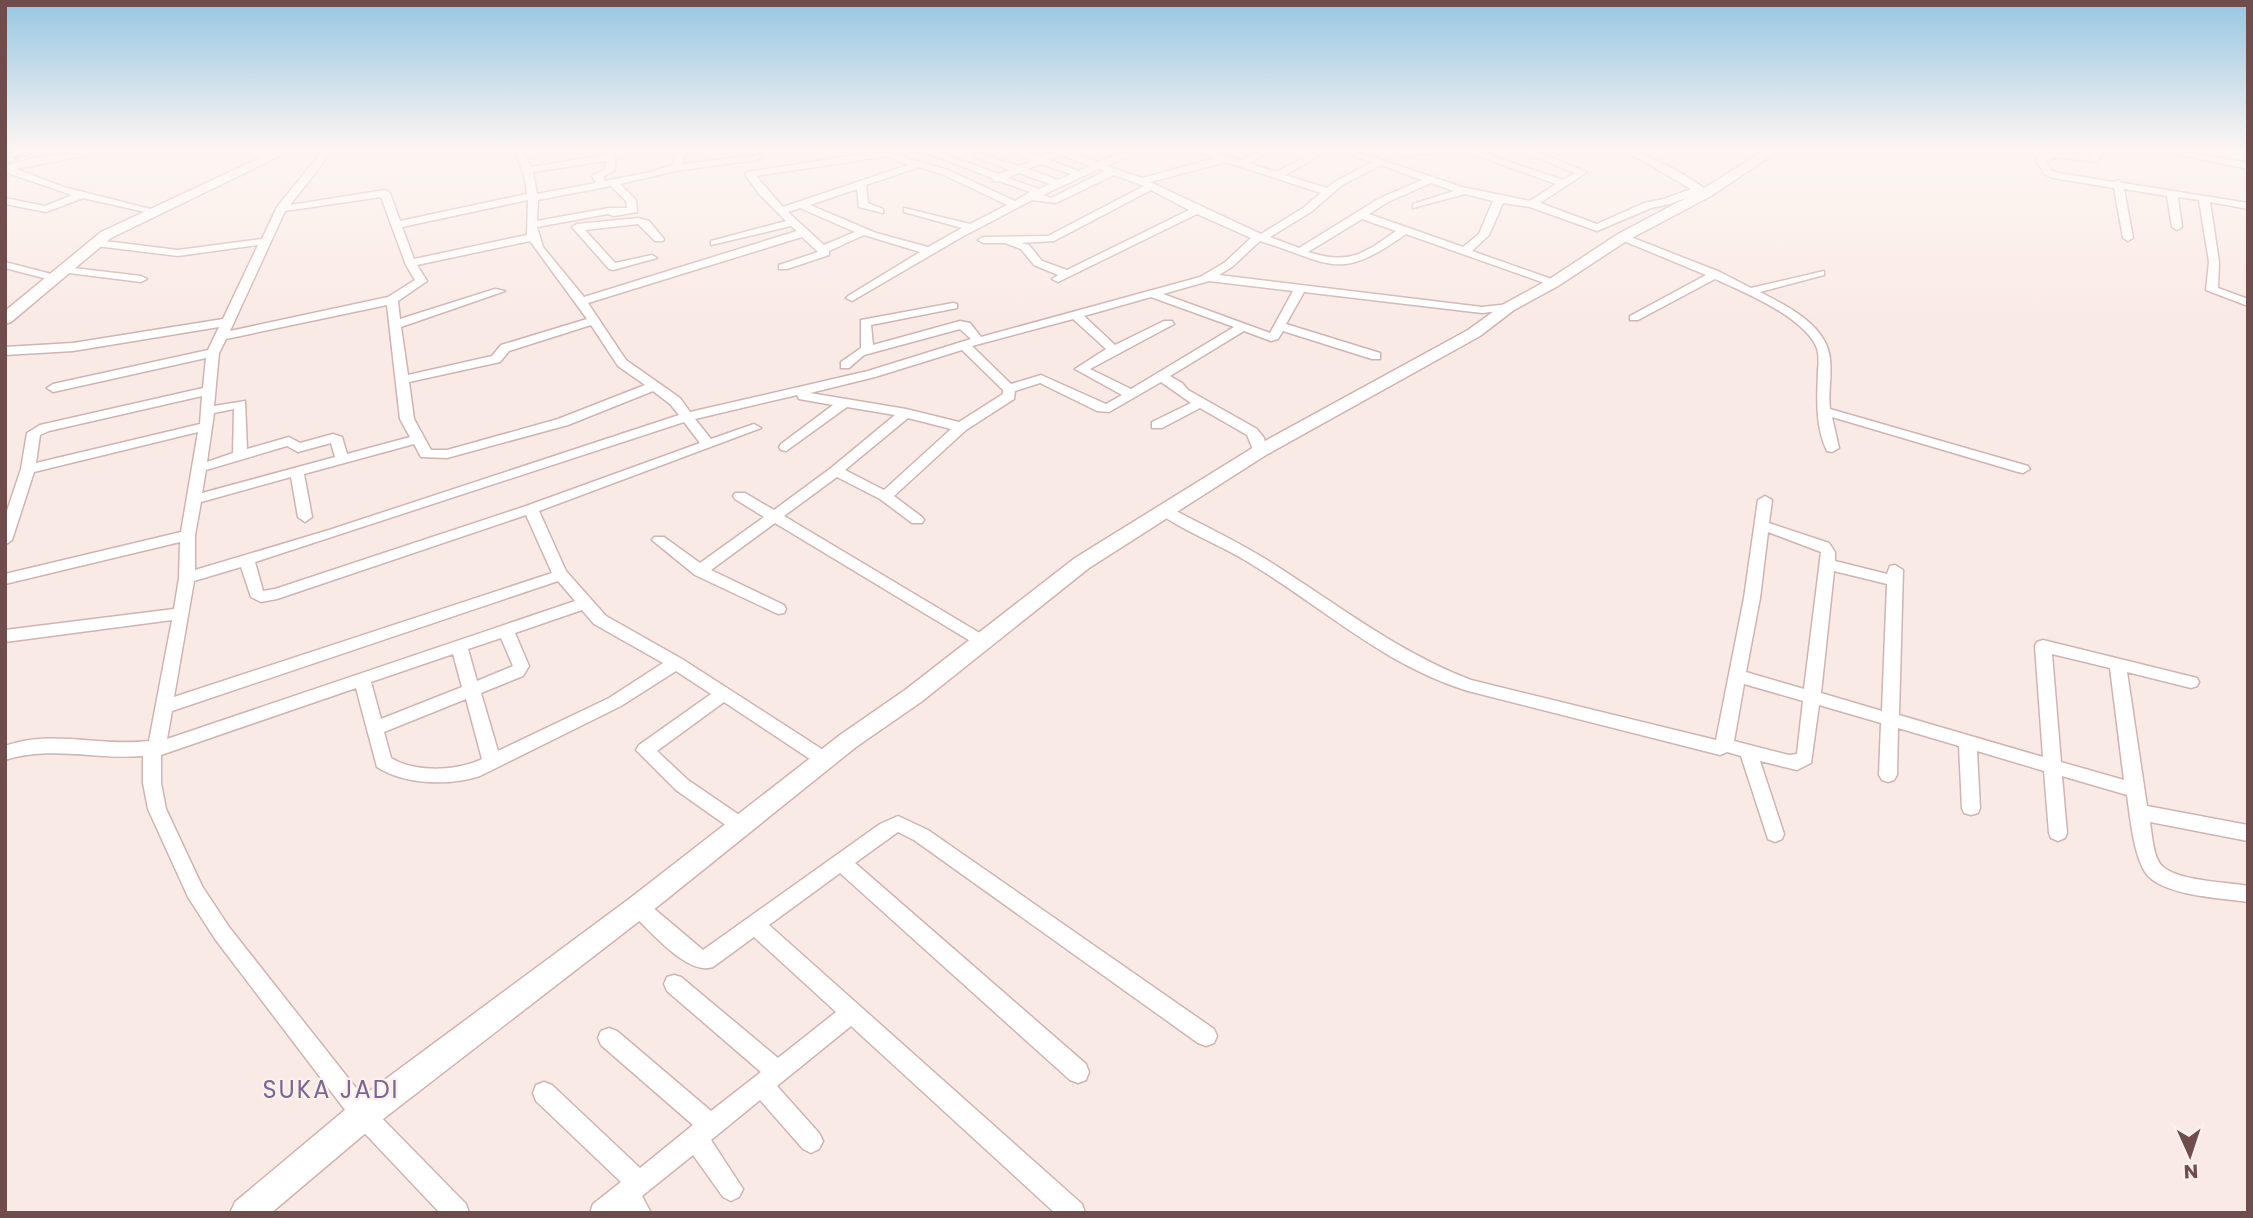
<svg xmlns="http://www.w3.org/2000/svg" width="2253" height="1218" viewBox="0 0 2253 1218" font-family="Poppins,sans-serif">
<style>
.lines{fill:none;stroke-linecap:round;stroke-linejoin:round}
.street-casing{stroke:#cfb4b2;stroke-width:3}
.secondary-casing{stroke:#d2b2af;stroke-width:3}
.street{fill:#fff;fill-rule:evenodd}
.secondary{fill:#fff;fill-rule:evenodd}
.rail-casing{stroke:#a9a4c3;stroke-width:4.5}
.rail{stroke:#feefeb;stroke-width:2.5;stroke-dasharray:9;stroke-linecap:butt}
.labels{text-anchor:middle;stroke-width:5;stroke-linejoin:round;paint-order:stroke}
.near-quarter-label{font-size:24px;letter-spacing:2px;fill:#756894;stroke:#feefeb}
</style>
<rect width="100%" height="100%" fill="#faeae5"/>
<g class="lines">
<defs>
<g id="street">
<path d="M98 149H119L16 169 64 187 154 210V214L83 198 46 212 5 204V198L45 206 72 195 5 172V166L33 158Z"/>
<path d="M244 149H256L278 156C268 162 253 156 244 149Z"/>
<path d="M324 149H334L290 205 385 190 390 193 400 221 527 194 524 174 514 149H522L531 167 606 155 607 149H615V170L603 177 605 181 651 172 672 165 677 149H686L682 164 759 155 761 157 756 160 675 171 620 184 636 200 637 212 614 216 608 214 537 227 543 247 584 297 797 231 791 226 711 245V241L786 221 759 194 745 174 747 172 881 151 880 149H889L909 159 948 170 1015 201 1030 192 999 181H993L992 178 917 149H930L999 174 1010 170 976 157V153L1019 166 1032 161 1005 149H1017L1041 157 1052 152 1048 149H1060L1098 162 1132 149H1143L1107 166 1142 178 1216 158 1193 149H1205L1240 160 1266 149H1277L1249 163 1276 172 1322 149H1332L1285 175 1327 188 1336 181 1372 162 1335 149H1349L1462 187 1530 201 1556 184 1459 149H1472L1563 180 1575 173 1516 149H1529L1587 172 1540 203 1597 224 1644 203 1664 199 1691 189 1640 159 1616 149C1639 147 1691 177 1709 192L1704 195 1698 193 1670 204 1651 208 1597 231 1530 207 1503 203 1489 235 1472 251 1557 281V285L1553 286 1406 234C1337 283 1332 263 1260 241L1232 267 1219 275 1482 307 1509 304 1515 307 1509 310 1482 313 1304 292 1286 324 1380 353V359H1372L1283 331 1278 339 1271 341 1244 331 1170 376 1182 383 1188 390 1257 429 1264 438 1267 451 1265 454H1255L1247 435 1200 408 1162 428H1152V422L1191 403 1161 382 1109 412 1097 411 1040 383 1015 391 1014 399 966 430 894 496 922 517 924 520 922 523H912L880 499 837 477 784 516 988 638 990 642 982 648 775 523 711 570 784 605 786 609 784 613 778 614 695 575 652 540 654 537H664L700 563 764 517 735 499 733 496 735 493H745L774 510 831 468 895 415 847 407 786 451 781 450 779 447 781 444 833 405 799 399 797 395 695 419 711 439 754 424 761 428 539 511 566 571 606 616 682 659 831 755 834 760 831 765 825 767 819 765 724 702 657 751 688 780 748 821 750 826 748 831 741 834 734 831 676 790 636 750 639 745 711 694 676 671 621 706 480 776C449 786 405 785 377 767L356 688 161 755V783L166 809 202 886 229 927 371 1107 466 1204 469 1213H440L355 1123 215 939 188 897 148 809 143 783V756C96 760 51 745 5 760V746C52 729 101 747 149 741L172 620 5 642V630L174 609 179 578 180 542 5 584V574L181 532 198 432 34 472 12 540 5 545V517L21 469 27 433 40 425 203 388 206 358 53 392 47 388 53 384 208 350 219 327 73 351 5 355V347L73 343 223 319 258 245 178 256 96 246 91 243 96 240 178 250 262 239 277 207ZM1061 155 1090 166 1079 171 1049 160ZM888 156 908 165 783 207 756 176ZM606 161 605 169 592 176 596 183 537 194 533 172ZM1226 162 1321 193 1303 208 1261 234 1150 182ZM1041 164 1071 174 1058 180 1028 169ZM1381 165 1422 180 1380 198 1299 248 1270 237 1311 212 1342 185ZM919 167 942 174 1007 205 970 224 904 208V212L962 228 928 247 876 233 810 205 857 189 859 207 883 213V209L868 203 866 185ZM1099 169 1105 171 1051 198 1043 195ZM1019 173 1050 184 1039 189 1008 178ZM1114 175 1144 186 1048 236 983 237 978 240 983 243H1005L1021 249 1034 265 1058 275 1052 279 1058 282 1197 214 1251 238 1224 263 1200 277 981 337 970 323 960 321 873 345 871 325 957 308V304L953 303 861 320V348L841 362V368H849L864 355 960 329 971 339 868 371 690 412 680 398 626 360 588 303 802 237 818 252 779 265V269H787L829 255V251L864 235 920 252 848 296 846 298 852 301 960 238 1032 200 1056 203ZM1431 183 1454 191 1413 204V208L1465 194 1493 201 1479 234 1463 247 1369 214 1388 202ZM611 186 626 201 627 208H609L537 221 538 200ZM1151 190 1189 210 1067 270 1042 261 1029 245 1021 243 1054 241ZM381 197 406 265 415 280 388 297 230 331 285 211ZM528 200 527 235 414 259 402 227ZM800 208 855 232 824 245 788 212ZM1362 219 1396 231C1363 254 1349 265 1308 252ZM530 241 587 319 501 345 492 356 408 375 401 327 505 291 495 289 400 319 398 301 427 281 417 265ZM1209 281 1293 291 1270 333 1163 294ZM1151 297 1234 327 1131 389 1090 369 1174 324 1172 321H1164L1115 345 1084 316ZM387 305 400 419 410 437 347 454 342 437 333 434 300 443 289 437 247 449 245 401 214 406 219 353 226 339ZM1073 319 1106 349 1075 369 1122 395 1106 404 1041 375 1011 384 972 346ZM591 325 618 366 645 385 558 419 447 450H431L414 419 409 382 500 362 509 351ZM962 350 1003 390V394L959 422 906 409 810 393 875 377ZM653 391 670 404 679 415 329 530 195 570V535L201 502 291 477 298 517 305 522 312 517 304 474 414 444 421 457 447 458 568 425ZM202 396 200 424 36 463 40 435 49 431ZM234 409 233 453 207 462 214 413ZM908 418 951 429 884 490 845 470ZM684 422 700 443 526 506 275 589 263 591 255 562ZM331 443 335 457 202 493 206 470 287 446 298 452ZM526 515 552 573 174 697 194 581 241 567 251 597 261 602 277 599ZM558 581 575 601 167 739 172 711ZM582 610 594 624 663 663 609 698 498 751 481 693 523 676 529 666 515 633ZM501 638 513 666 477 681 468 649ZM453 654 462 687 381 719 371 682ZM466 699 482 759C457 771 415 773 391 758L384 732Z"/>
<path d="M1418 149H1451L1446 152 1399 156 1394 153Z"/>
<path d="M2094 149H2103L2098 162 2056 157 2046 161 2051 170 2058 173 2114 182 2118 180 2123 183 2248 203V209L2210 202 2219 262 2218 288 2248 299V306L2206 290 2209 262 2199 200 2178 197 2182 227 2177 230 2172 227 2167 196 2124 189 2133 238 2128 241 2123 238 2114 188 2053 178 2044 174 2036 160 2047 150 2091 157Z"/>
<path d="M2154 149H2172L2248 163V169Z"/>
<path d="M638 218 649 221 664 239 663 241H655L638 224 585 230 615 263 652 255 657 258 613 270 609 269 572 227 577 224Z"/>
<path d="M1623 234 1720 272 1751 288 1824 271V275L1760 292C1787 306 1827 325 1830 359 1832 375 1828 392 1830 409L2028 466 2030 469 2023 473 2018 472 1832 417 1839 448 1832 452 1827 451C1815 426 1817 397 1818 370 1819 362 1819 351 1815 344 1799 315 1744 292 1715 279L1638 320H1630V316L1706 275 1619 239 1618 237Z"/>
<path d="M5 262 59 276 61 278 55 281 5 268Z"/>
<path d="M65 267 141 276 147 279 141 282 61 272 59 270Z"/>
<path d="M1765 496 1772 500 1769 523 1829 543 1835 552V561L1887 574 1890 566 1895 565 1903 570 1899 715 2043 757 2035 646 2037 642 2043 640 2197 678 2199 682 2197 686 2191 688 2127 672 2147 806 2248 825V841L2150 822C2152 834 2153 855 2161 865 2175 881 2227 882 2248 886V902C2221 898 2169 896 2149 877 2134 862 2130 816 2127 795L2062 776 2067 833 2065 838 2058 841 2051 838 2049 833 2044 771 1977 751 1980 808 1978 813 1971 815 1964 813 1962 808 1959 746 1898 728 1897 775 1894 780 1888 782 1882 780 1879 775 1881 723 1819 705 1811 763 1797 770 1760 761 1784 834 1782 839 1775 842 1768 839 1741 756 1727 752 1720 755 1468 691C1385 666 1321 606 1248 562 1228 549 1169 524 1156 510L1163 506 1168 507C1203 525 1239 542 1272 563 1338 605 1398 652 1471 680L1716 740 1744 598 1758 500ZM1768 532 1821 552 1804 689 1746 672 1760 598ZM1834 571 1887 584 1882 711 1821 693ZM2052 654 2110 668 2124 780 2061 762ZM1744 684 1803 701 1797 754 1789 755 1734 741Z"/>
<path d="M898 816 928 830 1214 1029 1217 1036 1214 1043 1206 1046 1198 1043 914 840 898 832 855 863 1086 1064 1089 1072 1086 1080 1078 1083 1070 1080 840 873 769 925 1082 1204 1085 1213H1055L851 1026 777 1086 819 1133 823 1141 819 1149 811 1153 803 1149 760 1100 711 1140 743 1189 739 1197 731 1201 723 1197 693 1155 642 1196 651 1213H625L624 1211 621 1213H590L593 1204 621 1182 536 1101 533 1093 536 1085 544 1082 552 1085 640 1168 693 1125 601 1045 598 1038 601 1031 609 1028 617 1031 711 1111 761 1072 667 991 664 984 667 977 674 975 681 977 778 1058 836 1012 754 937 713 967C687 976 650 930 631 913L628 907 631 901 638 898 645 901 703 950 880 824Z"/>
</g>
<g id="secondary">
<path d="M279 149H294L111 238 11 322 5 324V311L101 232Z"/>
<path d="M1767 149H1781L1711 196 1628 240 1558 286 1514 310 1480 336 1266 455 1089 568 921 702 856 747 647 915 374 1126 271 1213H230L235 1202 352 1104 629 899 840 735 905 690 1075 558 1254 447 1468 330 1504 304 1548 280 1618 234 1701 190Z"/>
</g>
</defs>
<use href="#street" class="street-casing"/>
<use href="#secondary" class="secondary-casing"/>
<use href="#street" class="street"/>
<use href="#secondary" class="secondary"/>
<defs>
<path id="rail" d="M5 161 42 149"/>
</defs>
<use href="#rail" class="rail-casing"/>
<use href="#rail" class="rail"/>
</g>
<linearGradient id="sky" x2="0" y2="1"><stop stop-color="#96c6e2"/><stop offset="0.47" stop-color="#fdf6f3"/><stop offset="1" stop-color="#fdf6f3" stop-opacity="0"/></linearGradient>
<rect width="2253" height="319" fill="url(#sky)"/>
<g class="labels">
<g class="near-quarter-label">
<text x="331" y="1098">SUKA JADI</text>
</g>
</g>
<rect width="2253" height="1218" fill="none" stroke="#714c4d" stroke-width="14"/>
<g transform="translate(2190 1155) rotate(177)" stroke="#feefeb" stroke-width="5" paint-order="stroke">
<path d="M0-5L12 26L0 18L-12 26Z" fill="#714c4d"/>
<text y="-10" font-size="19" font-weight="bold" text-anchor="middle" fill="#714c4d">N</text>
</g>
</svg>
